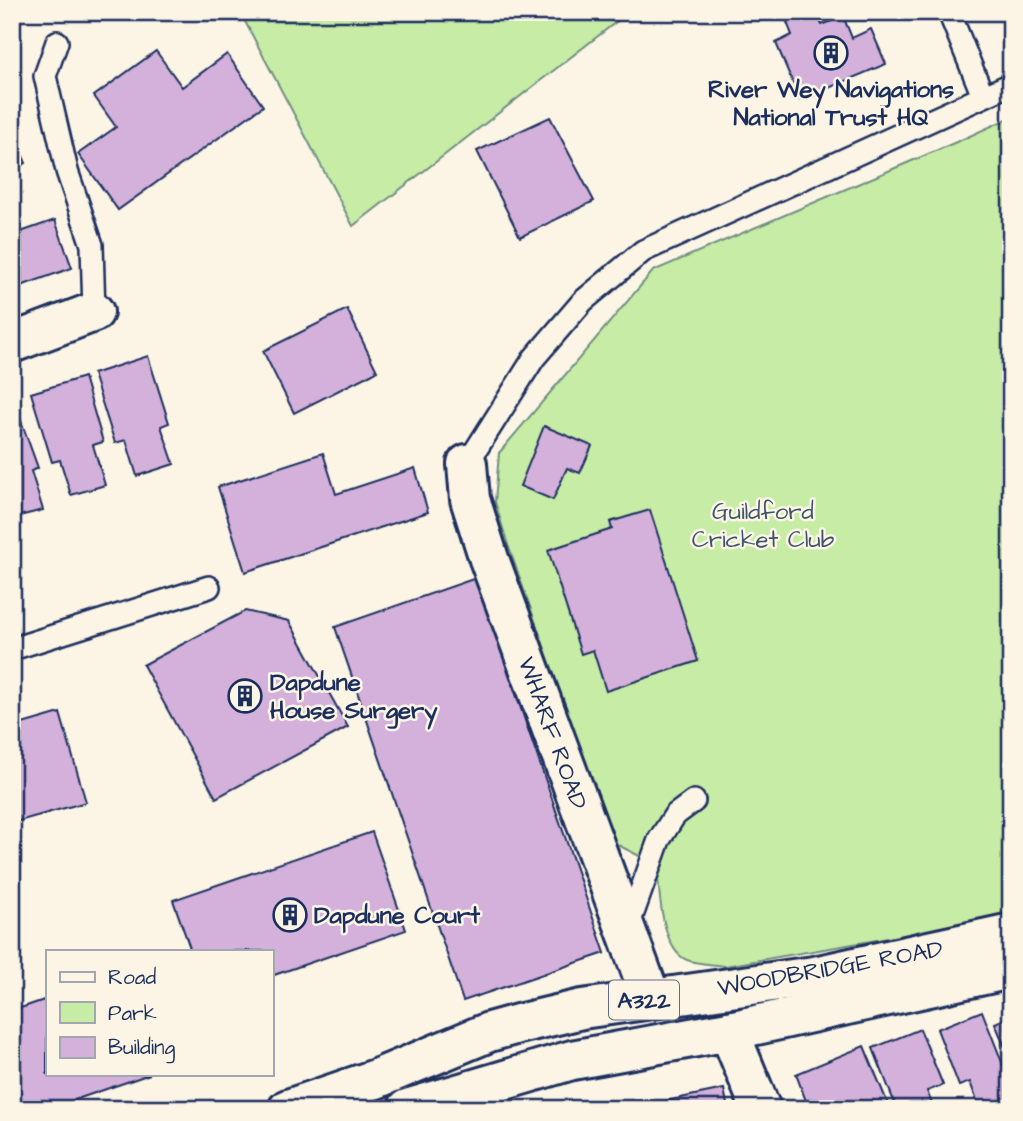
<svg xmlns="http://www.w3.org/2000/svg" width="1023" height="1121" viewBox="0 0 1023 1121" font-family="'Architects Daughter',sans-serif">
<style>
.green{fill:#c6eca6;stroke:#708e82;stroke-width:2}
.building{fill:#d3b1db;stroke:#1b2f5e;stroke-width:2}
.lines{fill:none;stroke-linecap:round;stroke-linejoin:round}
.lane-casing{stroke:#1b2f5e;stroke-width:26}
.street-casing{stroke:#1b2f5e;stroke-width:44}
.primary-casing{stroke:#1b2f5e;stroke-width:44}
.lane{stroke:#fcf5e5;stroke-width:21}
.street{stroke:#fcf5e5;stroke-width:38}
.primary{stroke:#fcf5e5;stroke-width:38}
.labels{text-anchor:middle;stroke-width:5;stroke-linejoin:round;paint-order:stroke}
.shield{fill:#fcf5e5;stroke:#5e6a86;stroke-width:2}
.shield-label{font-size:23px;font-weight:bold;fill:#1b2f5e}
.poi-label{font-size:24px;font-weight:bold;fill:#1b2f5e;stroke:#fcf5e5;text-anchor:start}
.park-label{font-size:24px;fill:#3d556c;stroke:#fcf5e5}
.street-label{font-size:24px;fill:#1b2f5e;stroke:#fcf5e5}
</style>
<rect width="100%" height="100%" fill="#fcf5e5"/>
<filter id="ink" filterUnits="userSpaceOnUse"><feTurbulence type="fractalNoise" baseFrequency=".0143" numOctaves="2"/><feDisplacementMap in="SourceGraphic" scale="14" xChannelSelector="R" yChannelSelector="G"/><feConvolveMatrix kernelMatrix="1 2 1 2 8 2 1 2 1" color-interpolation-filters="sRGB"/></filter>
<g filter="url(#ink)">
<g class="green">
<path d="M240 12H629L353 226Z"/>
<path d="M1011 117V917L725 966C713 964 698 964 687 960 661 950 659 889 657 865L614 843 508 545 495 502 499 453 653 271 961 140Z"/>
</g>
<g class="building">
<path d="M783 12H816L822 25 843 16 852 38 871 29 886 64 800 100 776 43 792 35Z"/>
<path d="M156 51 182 87 227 54 263 106 118 210 78 154 116 127 94 96Z"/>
<path d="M550 117 594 201 520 237 477 151Z"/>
<path d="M12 132 26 163 12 170Z"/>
<path d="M55 220 72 268 12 289V235Z"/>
<path d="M347 309 377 371 294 413 263 351Z"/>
<path d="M148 356 169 423 161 426 174 464 137 476 126 440 115 443 93 374Z"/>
<path d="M84 377 103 442 93 445 105 485 71 495 60 460 52 462 31 393Z"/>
<path d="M15 404 38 468 31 471 43 510 12 518V405Z"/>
<path d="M544 426 592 446 580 473 567 468 553 500 520 486Z"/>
<path d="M323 453 336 494 415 468 428 512 245 572 218 487Z"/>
<path d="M650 510 698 661 606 691 593 650 581 654 548 550 612 529 610 522Z"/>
<path d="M476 578 605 953 463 1001 335 627Z"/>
<path d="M245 611 289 621 348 727 216 798 143 665Z"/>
<path d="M60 713 86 802 12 823V727Z"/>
<path d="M372 832 406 930 271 976V951H191L173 900Z"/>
<path d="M47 999V1074H150L48 1109H12V1011Z"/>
<path d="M982 1011 1011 1085V1103L1008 1104 1010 1109H980L970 1082 959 1086 937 1029Z"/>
<path d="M1011 1016V1062L995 1023Z"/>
<path d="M920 1029 943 1085 927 1091 934 1109H897L873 1048Z"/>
<path d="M864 1046 888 1104 875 1109H809L796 1074Z"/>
<path d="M724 1089 728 1109H663L661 1102Z"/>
</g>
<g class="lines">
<defs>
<g id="lane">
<path d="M949 12 983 96"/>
<path d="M57 42 45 76 67 171 92 245 94 312"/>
<path d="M467 464 534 358 583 301 643 251 1011 84"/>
<path d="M12 649 209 587"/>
<path d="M627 930 659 840 675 815 694 801"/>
</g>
<g id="street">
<path d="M12 343 94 312"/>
<path d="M467 464 470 499 489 559 651 998"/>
<path d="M729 1031 761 1109"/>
</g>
<g id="primary">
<path d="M288 1109 376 1079 489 1032 518 1024 582 1009 814 976 1011 933"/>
<path d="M407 1109 572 1060 729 1031 1011 969"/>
</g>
</defs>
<use href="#lane" class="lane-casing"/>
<use href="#street" class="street-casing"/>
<use href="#primary" class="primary-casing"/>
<use href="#lane" class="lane"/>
<use href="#street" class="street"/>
<use href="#primary" class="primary"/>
</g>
</g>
<defs>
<symbol id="building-ring" viewBox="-11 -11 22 22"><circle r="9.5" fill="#fcf5e5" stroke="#1b2f5e" stroke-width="1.5"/><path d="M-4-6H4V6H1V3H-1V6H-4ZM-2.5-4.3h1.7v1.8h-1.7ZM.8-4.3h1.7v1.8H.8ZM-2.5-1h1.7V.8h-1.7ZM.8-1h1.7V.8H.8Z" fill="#1b2f5e"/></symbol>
</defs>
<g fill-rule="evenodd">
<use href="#building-ring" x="812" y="34" width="38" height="38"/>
<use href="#building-ring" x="226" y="677" width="38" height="38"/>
<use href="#building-ring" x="271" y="896" width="38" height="38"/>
</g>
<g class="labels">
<rect class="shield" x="609" y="980.5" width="70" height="39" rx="5"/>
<g class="shield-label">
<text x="644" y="1008">A322</text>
</g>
<g class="poi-label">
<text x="831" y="97" text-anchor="middle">River Wey Navigations<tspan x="831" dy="28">National Trust HQ</tspan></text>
<text x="270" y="690">Dapdune<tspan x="270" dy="28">House Surgery</tspan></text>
<text x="314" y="923">Dapdune Court</text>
</g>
<g class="park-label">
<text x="763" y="519">Guildford<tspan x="763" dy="28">Cricket Club</tspan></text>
</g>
<g class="street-label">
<text transform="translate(553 733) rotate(70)" y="8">WHARF ROAD</text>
<text transform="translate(830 968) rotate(-10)" y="8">WOODBRIDGE ROAD</text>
</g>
</g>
<rect width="1023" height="1121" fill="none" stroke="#fcf5e5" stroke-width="42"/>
<rect x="21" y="21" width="981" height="1079" fill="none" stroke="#1b2f5e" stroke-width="2.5" filter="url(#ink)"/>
<rect x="46" y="950" width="228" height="126" fill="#fcf5e5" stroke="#a2a6af" stroke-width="2"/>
<rect x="60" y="972" width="35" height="10" fill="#fcf5e5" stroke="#a2a6af" stroke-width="2"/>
<text x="108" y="984" font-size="21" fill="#1b2f5e">Road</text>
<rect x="60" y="1002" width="35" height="21" fill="#c6eca6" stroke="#a2a6af" stroke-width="2"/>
<text x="108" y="1020" font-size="21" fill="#1b2f5e">Park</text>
<rect x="60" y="1037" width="35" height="21" fill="#d3b1db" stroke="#a2a6af" stroke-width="2"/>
<text x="108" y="1054" font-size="21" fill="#1b2f5e">Building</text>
</svg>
